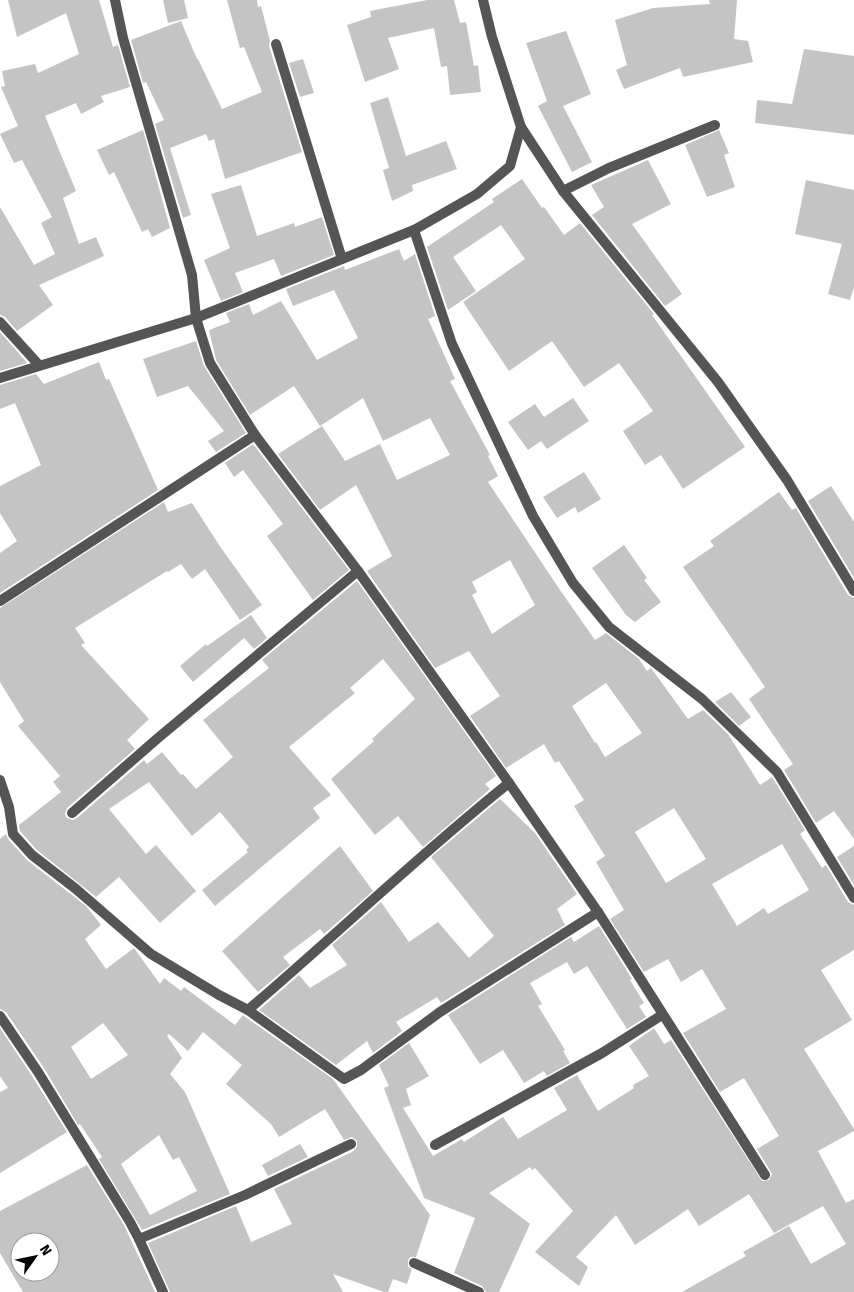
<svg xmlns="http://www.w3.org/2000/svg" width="854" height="1292" viewBox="0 0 854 1292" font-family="'Fira Sans',sans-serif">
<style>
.building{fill:#c4c4c4;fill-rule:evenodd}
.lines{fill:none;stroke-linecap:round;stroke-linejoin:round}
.street{stroke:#555;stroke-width:10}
</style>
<rect width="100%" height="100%" fill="#fff"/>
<g class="building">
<path d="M8 0H99L113 47 118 45 130 87 101 96 104 102 81 114 76 103 45 116 76 191 63 198 79 244 96 237 104 256 39 285 53 305 17 331 5 317 0 315V207L34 265 55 254 41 223 52 217 22 160 14 163 0 134 18 126 1 87 5 86 2 71 35 64 38 73 79 54 66 13 17 37Z"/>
<path d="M163 0H184L188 18 168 23Z"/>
<path d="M227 0H257L258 7 261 6 270 41 269 46 302 152 225 179 214 139 209 141 206 134 170 148 191 215 183 218 155 124 164 120 146 82 143 83 131 40 181 21 197 59H198L222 109 262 92 244 47 240 48Z"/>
<path d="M427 0H454L460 23 466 22 474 66 478 65 481 92 450 95 447 66 441 67 434 28 388 38 399 69 365 82 347 25 371 17 370 11Z"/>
<path d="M709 0H737L734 39 748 41 753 62 683 77 680 68 624 89 616 70 627 65 615 20 653 8 710 4Z"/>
<path d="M566 31 591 94 563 106 592 162 572 172 538 106 547 101 526 43Z"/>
<path d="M804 49 854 56V135L755 123 757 100 792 104Z"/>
<path d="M303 59 314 93 300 97 289 63Z"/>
<path d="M388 97 406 156 446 141 457 169 412 185 413 191 392 201 383 170 389 168 370 103Z"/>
<path d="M143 130 170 228 152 237 148 229 142 232 114 172 109 175 97 150Z"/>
<path d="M719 130 729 153 724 155 735 187 707 197 685 145Z"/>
<path d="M648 160 671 204 632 224 682 294 665 306 592 215 604 207 591 185Z"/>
<path d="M522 179 542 208 544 207 564 235 580 223 654 314 652 315 745 447 683 489 661 455 645 465 623 431 653 411 619 363 584 387 552 341 509 371 463 302 525 259 501 225 453 257 476 291 448 310 427 247 494 202 492 199Z"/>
<path d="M806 180 854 190V287L850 300 828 294 842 244 795 234Z"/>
<path d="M241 185 257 236 294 223 295 227 322 217 334 255 281 276 274 259 235 273 243 292 221 301 204 260 230 248 211 194Z"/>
<path d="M399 249 404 261 415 254 435 316 428 319 455 379 450 381 490 455 488 456 498 476 488 482 560 590 595 640 606 633 639 659 647 671 651 668 688 719 703 710 728 734 760 785 772 777 805 830 800 834 822 868 826 865 848 902 854 905V950L821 970 852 1020 804 1049 854 1129V1131L818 1151 846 1203 854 1199V1292H682L746 1256 743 1252 789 1226 811 1264 846 1244 823 1206 774 1233 749 1194 699 1226 688 1209 635 1245 616 1215 576 1257 588 1267 579 1286 535 1252 573 1211 535 1168 532 1170 530 1167 489 1193 530 1224 499 1292H486L482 1286 454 1273 475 1218 424 1198 384 1088 389 1086 379 1065 409 1043 429 1076 406 1089 411 1105 403 1108 433 1156 462 1139 464 1142 503 1117 518 1139 567 1110 554 1088 577 1075 598 1111 634 1088 633 1085 649 1076 629 1046 654 1028 664 1044 671 1040 762 1181 769 1180 772 1174 757 1149 779 1136 744 1078 720 1092 683 1033 726 1009 702 969 681 982 668 959 644 972 610 919 624 910 596 862 605 856 574 806 584 800 559 761 555 763 544 744 506 768 470 716 500 696 469 651 435 668 367 571 392 556 356 485 320 510 278 454 322 426 345 461 380 444 397 480 450 455 430 418 383 441 363 398 320 426 294 386 250 415 216 360 209 330 230 322 226 313 249 304 253 315 281 301 317 360 358 338 334 290 293 306 286 289 344 266 345 270ZM510 560 535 605 492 634 472 595 477 592 472 582ZM606 683 642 733 605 757 596 742 595 743 572 706ZM674 808 706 859 666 883 635 832ZM782 844 809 890 768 914 764 908 737 926 712 884Z"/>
<path d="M0 332 16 350 27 363 0 371Z"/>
<path d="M196 341 204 366 246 433 216 452 208 441 224 431 188 386 157 397 143 359Z"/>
<path d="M99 362 106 380 109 379 158 490 0 593V553L17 541 0 513V486L41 465 15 403 0 409V385L36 374 44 384Z"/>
<path d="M573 398 589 421 547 449 541 441 528 450 508 422 535 404 544 417Z"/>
<path d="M253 444 349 570 313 600 267 536 283 524 243 470 234 477 225 463Z"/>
<path d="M584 472 601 499 578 513 575 507 557 518 543 497Z"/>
<path d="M831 486 854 522V578L808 501Z"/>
<path d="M779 492 792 510 796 508 848 595 854 598V839L834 811 816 823 784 770 793 764 749 699 765 687 683 567 714 546 710 541Z"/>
<path d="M164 502 168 512 192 503 219 545 262 605 240 620 205 569 192 579 181 564 168 572 167 571 75 628 85 643 81 645 149 719 127 740 135 749 67 808 65 814 67 818 73 820 77 818 144 760 147 764 162 752 181 775 183 774 196 789 233 757 203 720 269 668 262 660 357 581 496 776 485 784 490 789 423 847 398 816 375 835 331 779 374 741 372 739 415 699 383 659 350 688 355 693 289 747 331 795 313 808 320 818 215 906 202 890 248 852 246 850 249 847 220 812 192 836 149 782 109 809 146 854 156 845 196 891 160 923 119 877 96 897 37 850 20 831 19 825 61 792 53 782 60 776 18 726 24 721 0 682V608Z"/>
<path d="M624 545 647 578 644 580 661 602 635 622 626 615 592 568Z"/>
<path d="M251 615 267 638 254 649 244 638 193 682 180 666 206 644 207 646Z"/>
<path d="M731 692 751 717 739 726 715 702Z"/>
<path d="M500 799 535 833 577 894 557 909 565 925 441 1003 437 997 396 1022 402 1031 373 1053 367 1041 336 1065 259 1010 299 975 310 988 347 965 332 945 381 902 409 942 438 922 469 958 494 936 431 857Z"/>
<path d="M6 834 8 839 27 860 86 906 101 925 85 939 106 969 134 948 160 984 164 978 181 991 184 987 235 1025 243 1015 244 1016 333 1079 430 1215 416 1257H410L408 1261V1267L412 1269 407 1284 393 1279 388 1292H384L333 1274 343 1292H170L148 1243 236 1206 251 1242 292 1224 274 1189 352 1152 357 1147V1141L352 1137 344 1140 325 1109 279 1137 271 1124 226 1084 242 1065 203 1032 188 1051 169 1034 167 1036 182 1058 170 1074 185 1092 230 1194 142 1230 99 1159 102 1157 80 1124 78 1125 44 1068 6 1012 0 1009V839ZM103 1023 128 1055 91 1079 71 1047ZM159 1135 173 1160 179 1157 197 1191 150 1215 121 1164Z"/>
<path d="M340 846 373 891 324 934 320 929 283 957 290 965 258 992 222 951Z"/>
<path d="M854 846V885L837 857Z"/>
<path d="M599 926 632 979 630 980 644 1003 639 1006 646 1017 627 1029 587 966 574 974 567 962 530 983 542 1004 538 1006 565 1050 563 1051 570 1063 547 1076 544 1071 524 1083 503 1050 480 1064 448 1015 571 937 574 942Z"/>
<path d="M0 1028 32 1076 67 1132 0 1173V1092L8 1088 0 1076Z"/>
<path d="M300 1144 308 1157 268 1176 262 1165Z"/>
<path d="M87 1165 124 1225 155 1292H23L0 1253V1211ZM20 1242H50V1272H20Z"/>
</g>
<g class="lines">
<g class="street">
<path d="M115 0 123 38 192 275 196 318 210 363 255 435 358 571 509 783 598 912 765 1175"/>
<path d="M276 44 342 259"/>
<path d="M521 127 563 191 718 382 787 480 854 591"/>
<path d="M563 191 609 168 715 125"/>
<path d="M414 230 452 344 533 516 573 583 609 627 702 699 777 772 854 898"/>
<path d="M0 322 39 365"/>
<path d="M0 378 196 318 414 230 477 194 510 166 521 127 492 37 483 0"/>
<path d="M0 601 255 435"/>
<path d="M0 780 9 807 13 834 32 855 76 889 151 954 219 995 248 1010 344 1079 361 1070 440 1012 598 912"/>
<path d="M72 813 158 738 358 571"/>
<path d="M248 1010C336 935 419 855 509 783"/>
<path d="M0 1016 38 1072 130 1222 139 1239 163 1292"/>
<path d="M435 1145 602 1053 662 1015"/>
<path d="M139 1239 245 1195 351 1144"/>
<path d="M414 1263 479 1292"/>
</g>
</g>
<g transform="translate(35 1257) rotate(57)"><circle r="24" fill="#ffffff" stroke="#999999"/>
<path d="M0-4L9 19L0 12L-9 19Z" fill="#000000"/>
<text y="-8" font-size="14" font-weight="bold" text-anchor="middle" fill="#000000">N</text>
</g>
</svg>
